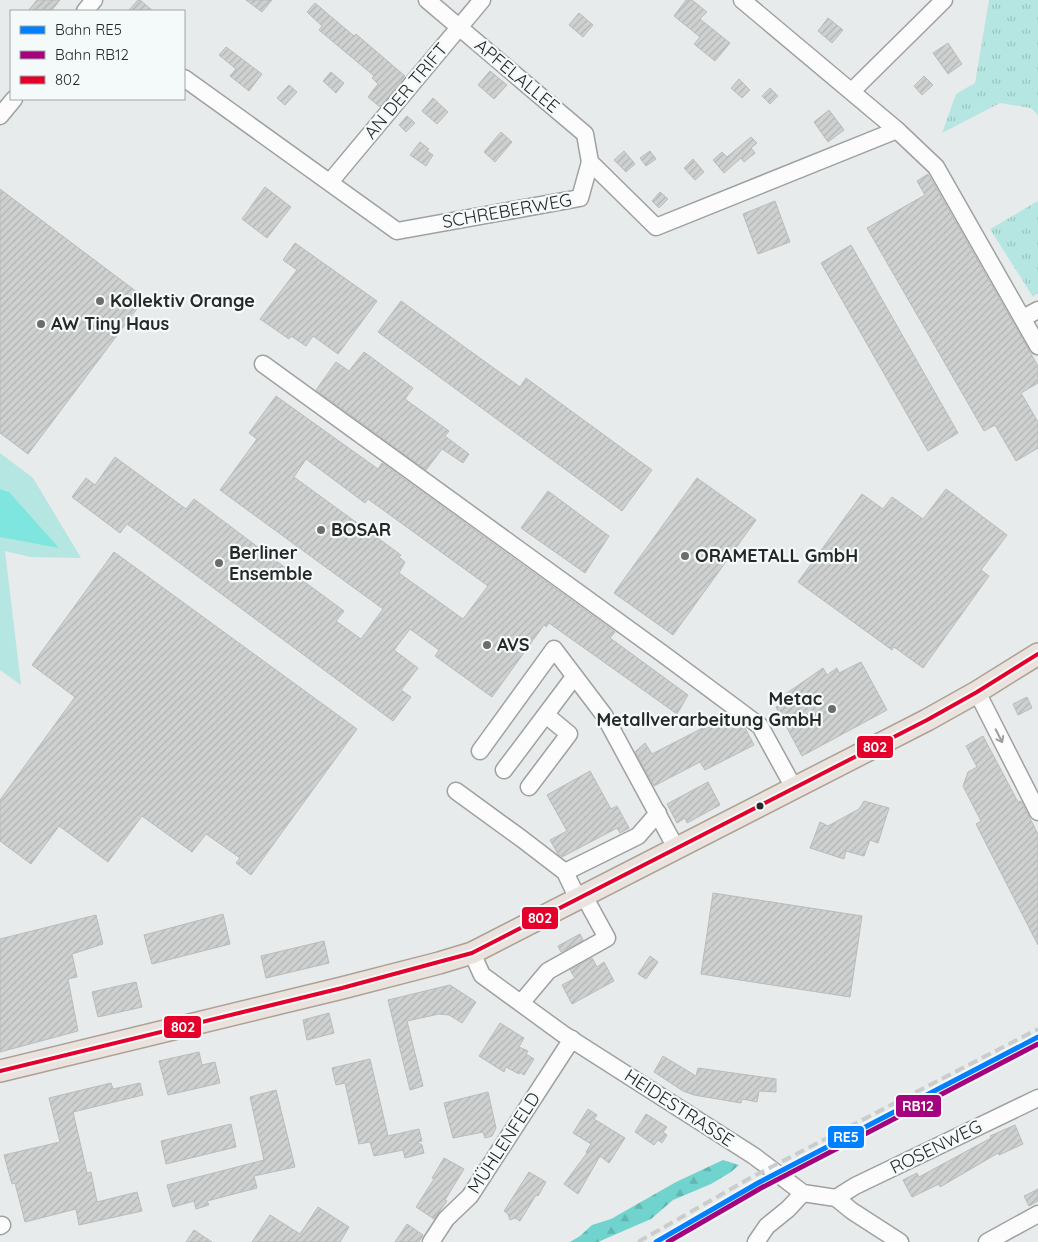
<svg xmlns="http://www.w3.org/2000/svg" width="1038" height="1242" viewBox="0 0 1038 1242" font-family="Quicksand,sans-serif">
<style>
.grass{fill:url(#grass-tufts)}
.forest{fill:url(#forest-firs)}
.green{fill:#b5e6e1}
.water{fill:#7ee6de}
.building{fill:url(#building-hatch);stroke:#babcbc;fill-rule:evenodd}
.lines{fill:none;stroke-linecap:round;stroke-linejoin:round}
.minor-casing{stroke:#9fa1a1;stroke-width:19}
.major-casing{stroke:#ada096;stroke-width:24}
.minor{stroke:#fcfcfc;stroke-width:16}
.major{stroke:#eae2dd;stroke-width:21}
.rail{stroke:#cbcccc;stroke-width:4;stroke-dasharray:10 5;stroke-linecap:butt}
.bus-1-casing{stroke:#f4faf9;stroke-width:8}
.bus-1{stroke:#e4002b;stroke-width:4}
.rail-1-casing{stroke:#f4faf9;stroke-width:9}
.rail-2-casing{stroke:#f4faf9;stroke-width:9}
.rail-1{stroke:#0080ff;stroke-width:5}
.rail-2{stroke:#a5027d;stroke-width:5}
.oneway{stroke:#9c9d9d}
.poi-dot{fill:#6b6d6d;stroke:#f4faf9;stroke-width:2}
.bus-dot{fill:#272929;stroke:#f4faf9;stroke-width:2}
.labels{text-anchor:middle;stroke-width:4.5;stroke-linejoin:round;paint-order:stroke}
.street-label{font-size:18px;fill:#272929;stroke:#f4faf9}
.poi-label{font-size:18px;font-weight:bold;fill:#272929;stroke:#f4faf9;text-anchor:start}
.line-badge{stroke:#f4faf9;stroke-width:2}
.badge-label{font-size:14px;text-anchor:middle;font-weight:bold;fill:#fff}
</style>
<defs>
<pattern id="grass-tufts" width="24" height="20" patternUnits="userSpaceOnUse" patternTransform="scale(1.25)"><rect width="24" height="20" fill="#b5e6e1"/><path d="M3 7l-1-3M5 7V3M7 7l1-3M15 17l-1-3M17 17v-4M19 17l1-3" fill="none" stroke="#9cc5c1"/></pattern>
<pattern id="forest-firs" width="22" height="20" patternUnits="userSpaceOnUse" patternTransform="scale(1.25)"><rect width="22" height="20" fill="#71d3cd"/><path d="M5 1l3.5 6h-7zM16 11l3.5 6h-7z" fill="#62b5b0"/></pattern>
<pattern id="building-hatch" width="6" height="6" patternUnits="userSpaceOnUse" patternTransform="scale(1.25)"><rect width="6" height="6" fill="#cfd1d1"/><path d="M-1 1l2-2M0 6l6-6M5 7l2-2" fill="none" stroke="#b2b3b3"/></pattern>
</defs>
<rect width="100%" height="100%" fill="#e8ebeb"/>
<g class="grass">
<path d="M989 0H1038V115L1031 108 1000 103 942 133 956 94 975 83Z"/>
<path d="M1038 201V293L1033 297 990 229Z"/>
</g>
<path class="forest" d="M723 1160 739 1165 731 1172 711 1184 673 1200 651 1219 598 1242H570L580 1236 592 1225 611 1219 676 1182Z"/>
<path class="green" d="M0 453 33 478 81 558 30 557 5 551 21 685 0 670V536L9 492 0 489Z"/>
<path class="water" d="M0 489 9 492 59 548 0 537Z"/>
<g class="building">
<path d="M37 0H60L51 11H28Z"/>
<path d="M138 0H140L153 11H128Z"/>
<path d="M246 0H272L262 12Z"/>
<path d="M686 0H692L707 12 700 19 730 43 715 61 694 44 700 37 674 16Z"/>
<path d="M315 3 354 36 356 34 405 76 380 107 368 97 378 84 372 78 374 76 319 30 322 26 307 12Z"/>
<path d="M579 13 593 25 583 37 569 25Z"/>
<path d="M828 18 843 30 832 43 818 31Z"/>
<path d="M948 43 962 64 948 74 933 53Z"/>
<path d="M226 47 262 74 249 91 230 76 236 69 219 55Z"/>
<path d="M490 71 507 85 494 99 478 85Z"/>
<path d="M331 72 344 83 336 93 323 81Z"/>
<path d="M924 76 933 85 922 95 914 86Z"/>
<path d="M739 79 750 90 742 98 731 88Z"/>
<path d="M289 85 297 92 285 105 277 98Z"/>
<path d="M770 88 778 96 770 104 762 96Z"/>
<path d="M433 98 448 112 437 124 422 111Z"/>
<path d="M829 110 844 130 828 142 814 122Z"/>
<path d="M407 116 415 123 406 132 399 125Z"/>
<path d="M501 132 512 142 495 162 484 152Z"/>
<path d="M751 137 757 143 751 148 755 153 744 162 741 158 724 173 713 160 722 152 727 157Z"/>
<path d="M420 142 429 149 427 151 433 155 426 166 410 155Z"/>
<path d="M624 151 635 164 626 172 614 160Z"/>
<path d="M650 151 656 159 646 166 640 158Z"/>
<path d="M693 159 704 172 695 180 684 168Z"/>
<path d="M928 174 1038 366V383L1021 393 1038 422V448L1016 461 995 425 984 431 867 228 925 195 917 181Z"/>
<path d="M265 187 291 207 267 238 242 219Z"/>
<path d="M0 189 145 298 28 454 0 433Z"/>
<path d="M660 192 668 199 659 208 652 201Z"/>
<path d="M775 201 790 242 758 254 743 214Z"/>
<path d="M295 243 377 301 338 354 313 336 306 346 291 336 289 339 260 319 297 270 283 260Z"/>
<path d="M851 245 958 433 928 451 821 263Z"/>
<path d="M401 301 520 387 526 378 652 470 622 511 378 332Z"/>
<path d="M364 352 413 388 405 399 449 431 445 436 469 454 463 463 442 449 426 470 316 390 336 362 349 371Z"/>
<path d="M276 396 378 469 382 463 615 632 610 638 688 695 677 714 549 623 546 627 544 625 492 697 435 656 439 650 410 629 394 650 418 668 401 690 411 697 393 721 127 524 120 533 72 497 86 478 95 485 115 457 186 509 194 499 287 569 344 611 336 621 361 639 383 609 220 490 257 439 249 433ZM306 459 365 503 368 499 488 586 463 619 399 573 405 562 399 557 401 555 294 477Z"/>
<path d="M697 478 756 520 673 635 614 593Z"/>
<path d="M946 489 1007 535 981 570 989 576 923 668 894 647 892 650 798 582 862 494 883 509 892 497 923 519Z"/>
<path d="M548 491 609 536 585 573 521 528Z"/>
<path d="M114 552 357 729 251 875 236 863 240 858 206 834 192 852 142 816 108 862 59 826 31 864 0 841V800L75 697 32 665Z"/>
<path d="M861 662 887 710 802 756 776 707 787 701 784 695 823 668 827 675 837 668 839 673Z"/>
<path d="M1027 697 1032 708 1018 715 1013 704Z"/>
<path d="M728 715 744 726 754 745 705 770 700 762 654 786 635 752 645 743 652 754Z"/>
<path d="M983 736 1018 802 1021 801 1038 834V945L976 824 981 821 963 786 968 772 977 767 966 746Z"/>
<path d="M590 771 611 809 617 806 629 828 620 833 617 828 562 857 558 854 550 840 567 831 547 795Z"/>
<path d="M708 782 720 805 687 823 685 818 677 823 667 804Z"/>
<path d="M864 801 889 808 878 843 870 840 864 856 846 851 844 859 810 848 820 822 828 826 859 809Z"/>
<path d="M713 893 862 916 850 997 701 974Z"/>
<path d="M223 914 230 944 152 964 144 935Z"/>
<path d="M96 915 103 944 72 954 77 977 68 979 78 1031 0 1052V939Z"/>
<path d="M580 934 583 940 561 952 558 946Z"/>
<path d="M324 941 329 963 266 978 261 956Z"/>
<path d="M650 956 658 962 646 979 638 974Z"/>
<path d="M592 958 597 967 604 962 614 981 572 1004 562 985 575 978 570 970Z"/>
<path d="M136 982 142 1007 98 1017 92 992Z"/>
<path d="M450 985 476 1002 462 1023 449 1015 439 1014 407 1021 423 1086 410 1090 388 1000Z"/>
<path d="M329 1013 334 1033 307 1040 303 1020Z"/>
<path d="M500 1023 524 1038 519 1047 528 1051 526 1054 534 1059 524 1075 520 1072 519 1074 506 1067 504 1072 479 1056Z"/>
<path d="M199 1052 202 1065 215 1062 220 1083 168 1095 159 1061Z"/>
<path d="M663 1056 696 1076 698 1068 776 1079V1092L759 1091 757 1102 742 1099 741 1103 694 1095 683 1091 654 1072Z"/>
<path d="M370 1059 388 1136 419 1129 422 1141 417 1142 422 1145 424 1153 405 1158 403 1150 374 1156 370 1142 359 1144 345 1083 336 1085 332 1068Z"/>
<path d="M111 1083 113 1089 140 1083 143 1095 73 1112 87 1173 91 1172 97 1202 137 1192 142 1211 79 1225 76 1209 25 1222 15 1183 12 1184 4 1155 60 1142 49 1098Z"/>
<path d="M276 1090 295 1167 254 1176 257 1188 207 1201 209 1205 196 1209 194 1201 173 1207 167 1185 264 1160 250 1097Z"/>
<path d="M488 1092 496 1128 492 1136 485 1138 483 1132 453 1138 444 1103Z"/>
<path d="M588 1109 597 1115 594 1119 625 1138 609 1163 600 1156 578 1194 564 1184 587 1153 586 1152 591 1144 573 1133Z"/>
<path d="M646 1114 667 1127 663 1132 667 1135 662 1143 658 1140 654 1145 635 1132Z"/>
<path d="M231 1124 236 1147 166 1164 161 1141Z"/>
<path d="M1015 1125 1023 1144 999 1155 998 1153 940 1187 939 1184 912 1197 903 1180 917 1173 919 1177 991 1138 990 1136Z"/>
<path d="M444 1158 464 1169 445 1200 447 1201 434 1219 416 1207 434 1179 432 1178Z"/>
<path d="M529 1172 546 1182 538 1196 536 1195 520 1221 515 1218 510 1220 508 1214 504 1211Z"/>
<path d="M1038 1189V1201L1029 1206 1024 1196Z"/>
<path d="M318 1207 349 1227 340 1242H252L270 1215 300 1234Z"/>
<path d="M407 1224 423 1235 419 1242H395Z"/>
<path d="M194 1230 212 1242H186Z"/>
</g>
<g class="lines">
<defs>
<g id="minor">
<path d="M427 0 585 134 590 162"/>
<path d="M742 0 897 130 936 167 1038 346"/>
<path d="M85 11 94 0"/>
<path d="M184 78 397 231 580 198 590 162 656 227 897 130"/>
<path d="M852 91 944 0"/>
<path d="M0 116 14 99"/>
<path d="M330 182 482 0"/>
<path d="M1023 318 1038 310"/>
<path d="M263 364 663 654 760 726 794 788"/>
<path d="M977 692 1038 812"/>
<path d="M480 751 554 649 604 715 676 848"/>
<path d="M504 770 574 677"/>
<path d="M529 787 569 734 546 715"/>
<path d="M456 791 522 839 565 872 578 899"/>
<path d="M565 872 638 836 658 813"/>
<path d="M472 953 482 975 563 1034 754 1156 803 1193 836 1198 852 1211 900 1242"/>
<path d="M521 1003 548 971 607 938 584 896"/>
<path d="M836 1198 855 1186 1038 1098"/>
<path d="M0 1226 2 1225"/>
<path d="M431 1242 446 1219 470 1196 572 1039"/>
<path d="M756 1242 767 1226 788 1209 803 1193"/>
<path d="M987 1242 1038 1214"/>
</g>
<path id="major" d="M0 1071 342 988 439 963 472 953 927 720 977 692 1038 654"/>
</defs>
<use href="#minor" class="minor-casing"/>
<use href="#major" class="major-casing"/>
<use href="#minor" class="minor"/>
<use href="#major" class="major"/>
<path class="rail" d="M638 1242 752 1177 1038 1029"/>
<defs>
<path id="bus-1" d="M0 1071 342 988 472 953 927 720 977 692 1038 654"/>
</defs>
<use href="#bus-1" class="bus-1-casing"/>
<use href="#bus-1" class="bus-1"/>
<defs>
<path id="rail-1" d="M656 1242 758 1183 1038 1037"/>
<path id="rail-2" d="M668 1242 761 1188 1038 1044"/>
</defs>
<use href="#rail-1" class="rail-1-casing"/>
<use href="#rail-2" class="rail-2-casing"/>
<use href="#rail-1" class="rail-1"/>
<use href="#rail-2" class="rail-2"/>
</g>
<defs><path id="oneway-shaft" d="M-6 0H5M1.5-3L5.5 0L1.5 3" fill="none" stroke-width="1.6" stroke-linecap="round" stroke-linejoin="round" transform="scale(1.25)"/></defs>
<use class="oneway" href="#oneway-shaft" transform="translate(999 736) rotate(63)"/>
<g class="poi-dot">
<circle cx="100" cy="301" r="5"/>
<circle cx="41" cy="324" r="5"/>
<circle cx="321" cy="530" r="5"/>
<circle cx="685" cy="556" r="5"/>
<circle cx="219" cy="563" r="5"/>
<circle cx="487" cy="645" r="5"/>
<circle cx="832" cy="709" r="5"/>
</g>
<circle class="bus-dot" cx="760" cy="806" r="4.5"/>
<g class="labels">
<g class="street-label">
<text transform="translate(517 76) rotate(40)" y="6">APFELALLEE</text>
<text transform="translate(406 91) rotate(-50)" y="6">AN DER TRIFT</text>
<text transform="translate(507 211) rotate(-10)" y="6">SCHREBERWEG</text>
<text transform="translate(679 1108) rotate(33)" y="6">HEIDESTRASSE</text>
<text transform="translate(504 1143) rotate(-57)" y="6">MÜHLENFELD</text>
<text transform="translate(936 1147) rotate(-26)" y="6">ROSENWEG</text>
</g>
<g class="poi-label">
<text x="110" y="307">Kollektiv Orange</text>
<text x="51" y="330">AW Tiny Haus</text>
<text x="331" y="536">BOSAR</text>
<text x="229" y="559">Berliner<tspan x="229" dy="21">Ensemble</tspan></text>
<text x="695" y="562">ORAMETALL GmbH</text>
<text x="497" y="651">AVS</text>
<text x="822" y="705" text-anchor="end">Metac<tspan x="822" dy="21">Metallverarbeitung GmbH</tspan></text>
</g>
</g>
<g class="line-badge">
<rect x="856" y="735" width="38" height="24" rx="5" fill="#e4002b"/>
<rect x="521" y="906" width="38" height="24" rx="5" fill="#e4002b"/>
<rect x="163" y="1015" width="39" height="24" rx="5" fill="#e4002b"/>
<rect x="895" y="1094" width="47" height="24" rx="5" fill="#a5027d"/>
<rect x="827" y="1125" width="38" height="24" rx="5" fill="#0080ff"/>
</g>
<g class="badge-label">
<text x="875" y="752">802</text>
<text x="540" y="923">802</text>
<text x="183" y="1032">802</text>
<text x="918" y="1111">RB12</text>
<text x="846" y="1142">RE5</text>
</g>
<rect x="10" y="10" width="175" height="90" fill="#f4faf9" stroke="#a2a6a6"/>
<rect x="20" y="26" width="25" height="8" fill="#0080ff" stroke="#a2a6a6"/>
<text x="55" y="35" font-size="15" fill="#272929">Bahn RE5</text>
<rect x="20" y="51" width="25" height="8" fill="#a5027d" stroke="#a2a6a6"/>
<text x="55" y="60" font-size="15" fill="#272929">Bahn RB12</text>
<rect x="20" y="76" width="25" height="8" fill="#e4002b" stroke="#a2a6a6"/>
<text x="55" y="85" font-size="15" fill="#272929">802</text>
</svg>
